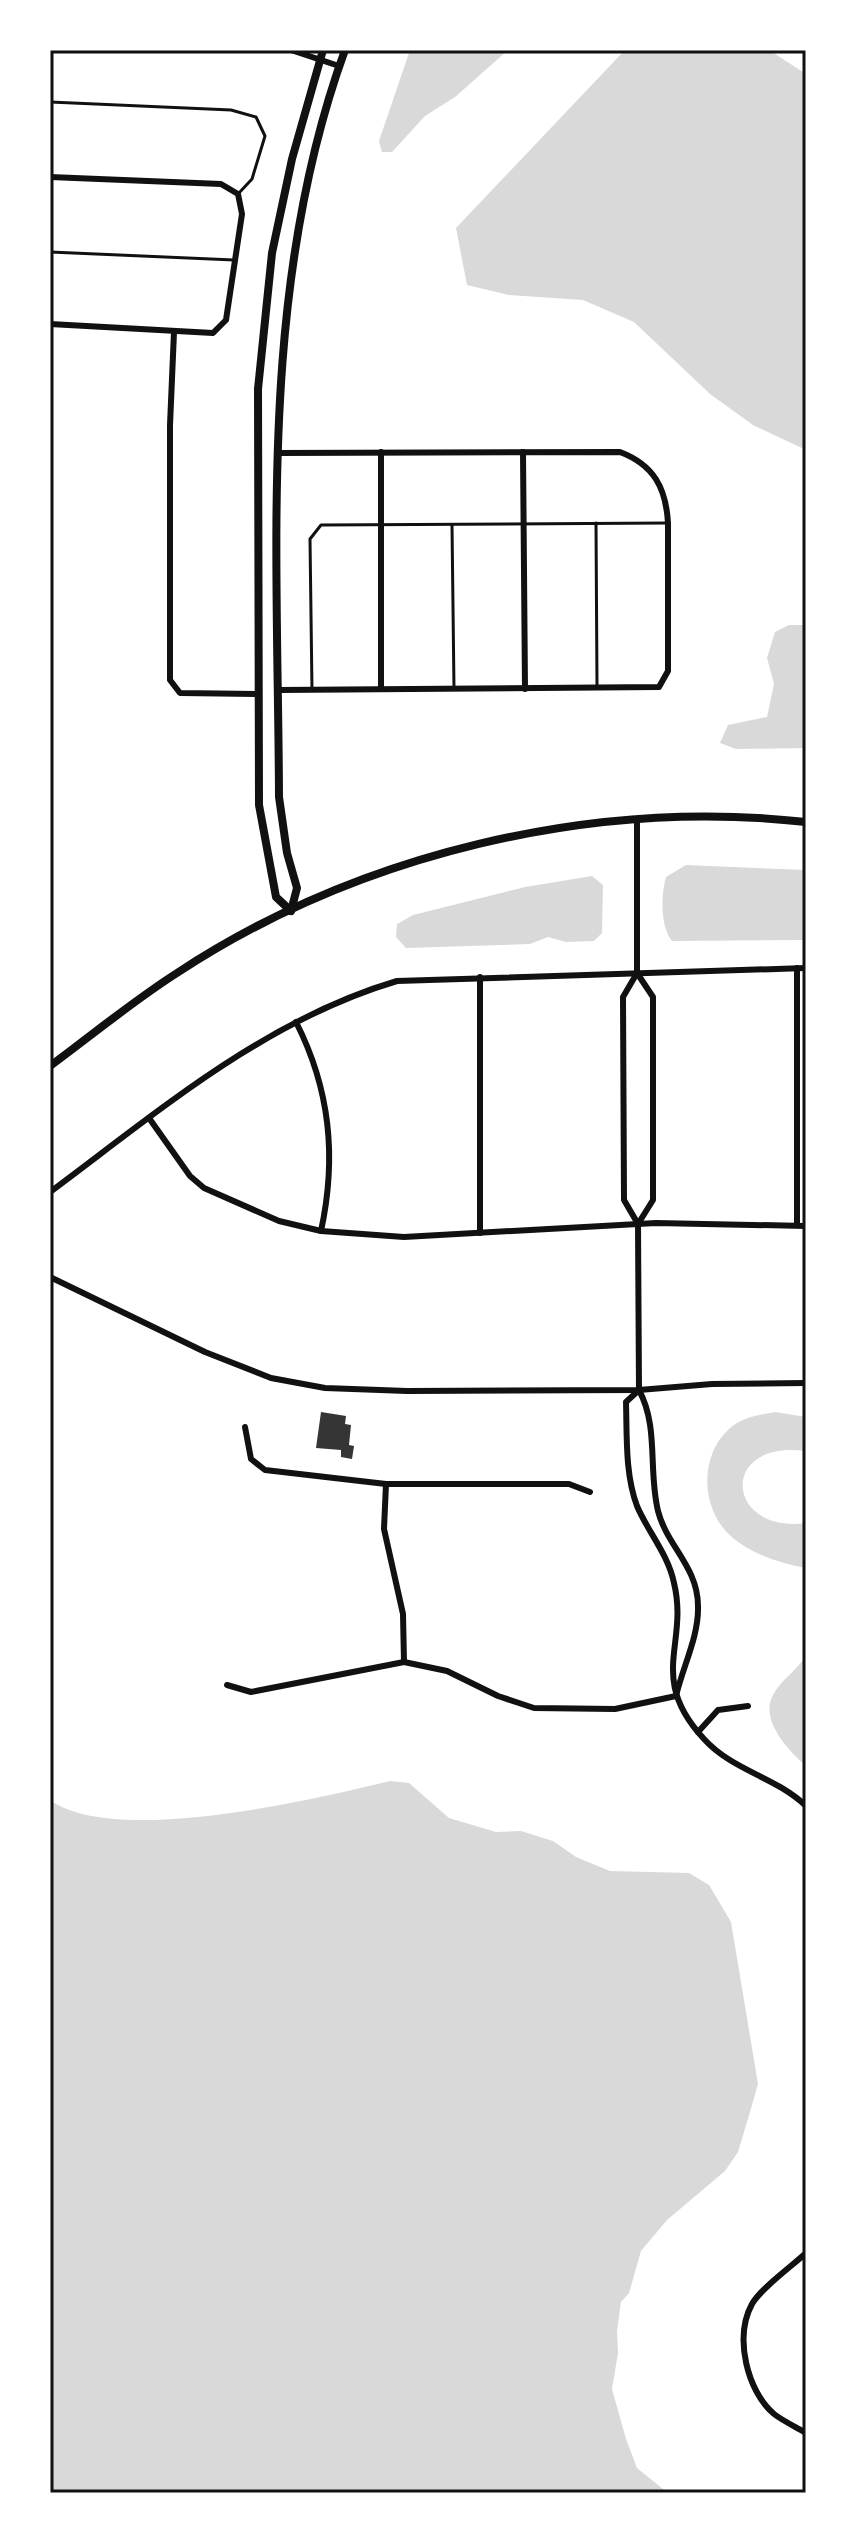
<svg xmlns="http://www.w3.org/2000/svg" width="856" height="2543" viewBox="0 0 856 2543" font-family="Quicksand,sans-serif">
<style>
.water{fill:#d9d9d9}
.building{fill:#353535}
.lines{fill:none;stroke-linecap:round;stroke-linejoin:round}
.service{stroke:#111;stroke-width:3}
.minor{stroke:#111;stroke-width:6}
.secondary{stroke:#111;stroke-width:8}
.neatline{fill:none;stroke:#111;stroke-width:3}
</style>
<rect width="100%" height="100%" fill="#fff"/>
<g class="water">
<path d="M410 50H508L455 97 425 116 392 152H382L379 141Z"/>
<path d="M640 50H769L806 74V450L753 425 710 394 634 322 583 300 509 295 467 285 456 228 623 52Z"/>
<path d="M789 625H806V748L736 749 720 743 728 725 767 717 774 684 767 658 775 632Z"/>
<path d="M686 865 806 870V940L672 941C660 927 661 894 666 877Z"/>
<path d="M592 876 603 885 602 933 594 941 566 942 548 937 530 944 406 948 396 937 397 924 413 915 525 887Z"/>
<path d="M775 1412 806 1417V1451C718 1439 725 1534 806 1523V1568C780 1563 754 1555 733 1538 701 1512 698 1457 729 1429 742 1417 759 1415 775 1412Z"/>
<path d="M806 1656V1766C789 1751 759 1720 773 1695 781 1680 797 1670 806 1656Z"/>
<path d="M390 1781 409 1783 449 1818 496 1832 521 1831 553 1841 576 1857 610 1871 689 1873 709 1885 731 1922 758 2084 750 2112 738 2152 725 2171 667 2220 641 2251 629 2293 621 2302 617 2331 618 2353 612 2389 626 2439 637 2468 668 2493H50V1800C114 1847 316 1799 390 1781Z"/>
</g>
<path class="building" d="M321 1412 346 1416 345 1424 351 1425 349 1445 354 1446 352 1459 341 1457V1450L316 1448Z"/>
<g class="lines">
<g class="service">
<path d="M50 102 231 110 256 117 265 136 252 179 238 194"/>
<path d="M50 252 234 260"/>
<path d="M596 523 597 687"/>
<path d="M452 525 454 689"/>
<path d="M312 690 310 539 321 525 668 523"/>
</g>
<g class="minor">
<path d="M291 50 339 66"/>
<path d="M50 177 221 184 238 194 242 214 226 320 213 333 50 324"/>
<path d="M174 332 170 425V680L180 693 257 694"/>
<path d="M381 452V689"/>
<path d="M523 452 525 689"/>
<path d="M278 453 620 452C654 465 666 488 668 523V671L659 687 279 690"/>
<path d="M637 819V973L623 997 624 1200 638 1224 639 1390C659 1427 648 1470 658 1511 667 1546 698 1567 698 1606 699 1636 683 1666 676 1696"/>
<path d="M637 973 653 997V1200L638 1224"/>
<path d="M480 977V1233"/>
<path d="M296 1022C330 1089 337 1157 321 1231"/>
<path d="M149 1118 190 1176 204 1188 279 1221 321 1231 404 1237 656 1223 806 1226"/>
<path d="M50 1192C159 1111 265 1020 397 981L806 968"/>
<path d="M797 1225V968"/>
<path d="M50 1277 205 1352 271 1378 325 1388 407 1391 639 1390 712 1384 806 1383"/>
<path d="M639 1390 626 1402C627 1436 625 1474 637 1506 648 1532 668 1554 674 1583 689 1645 647 1677 704 1739 733 1771 776 1777 806 1806"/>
<path d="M245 1427 251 1459 265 1470 386 1484H569L590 1492"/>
<path d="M386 1484 384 1529 403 1614 404 1662"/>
<path d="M227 1685 251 1692 404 1662 447 1671 498 1696 534 1708 615 1709 676 1696"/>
<path d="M698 1732 718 1710 748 1706"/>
<path d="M806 2253C792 2266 760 2289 752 2304 734 2337 747 2391 774 2414 783 2421 796 2427 806 2433"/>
</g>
<g class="secondary">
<path d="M291 911 276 897 259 805 258 389 272 253 292 159 323 50"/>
<path d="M291 911 297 888 287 853 279 797C278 547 258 289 345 50"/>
<path d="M50 1066C92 1035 133 1001 177 973 358 854 591 798 806 822"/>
</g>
</g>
<rect width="856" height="2543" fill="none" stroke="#ffffff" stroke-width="104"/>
<rect x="52" y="52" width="752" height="2439" class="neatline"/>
</svg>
